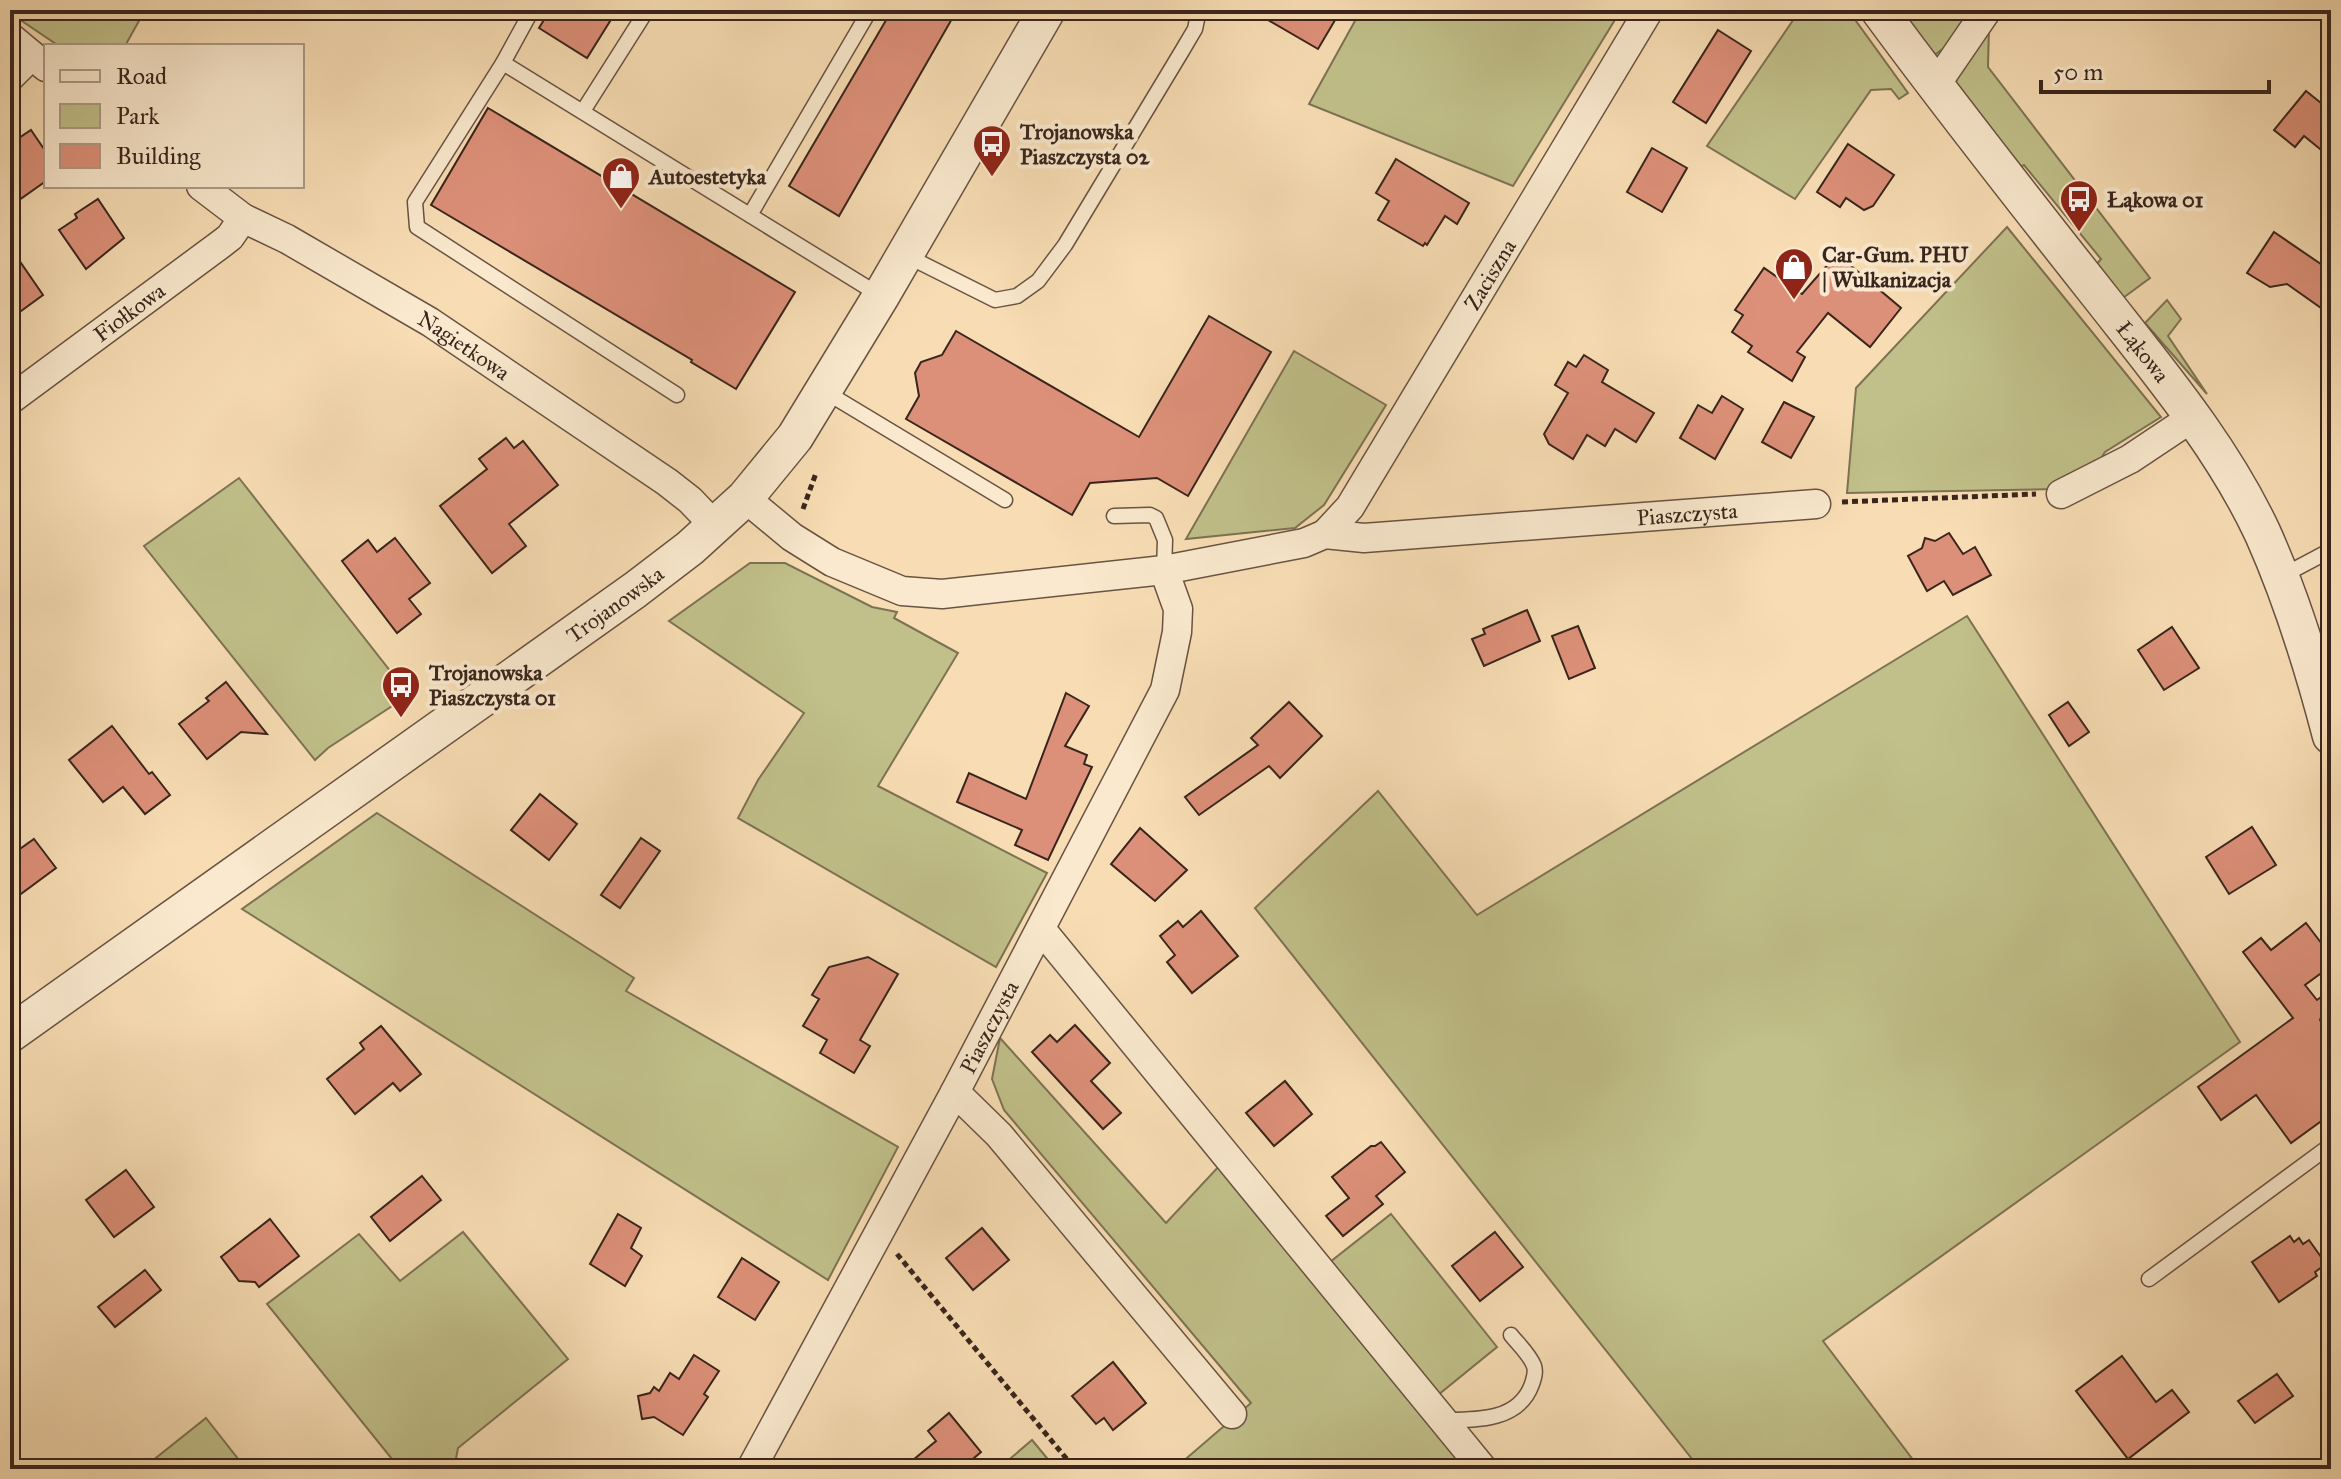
<svg xmlns="http://www.w3.org/2000/svg" width="2341" height="1479" viewBox="0 0 2341 1479" font-family="'IM FELL Great Primer',serif">
<style>
.green{fill:#c1c08a;stroke:#7d7254;stroke-width:2}
.building{fill:#dd9079;stroke:#39251d;stroke-width:2}
.lines{fill:none;stroke-linecap:round;stroke-linejoin:round}
.service-casing{stroke:#695343;stroke-width:17}
.minor-casing{stroke:#695343;stroke-width:31}
.tertiary-casing{stroke:#695343;stroke-width:39}
.path{stroke:#39251d;stroke-width:5;stroke-dasharray:6 4;stroke-linecap:butt}
.service{stroke:#fae9ce;stroke-width:14}
.minor{stroke:#fae9ce;stroke-width:28}
.tertiary{stroke:#fae9ce;stroke-width:36}
.labels{text-anchor:middle;stroke-width:8;stroke-linejoin:round;paint-order:stroke}
.poi-label{font-size:22px;font-weight:bold;fill:#39251d;stroke:#fae9ce;text-anchor:start}
.street-label{font-size:22px;fill:#39251d;stroke:#fae9ce}
</style>
<rect width="100%" height="100%" fill="#f8ddb4"/>
<filter id="stains"><feTurbulence type="fractalNoise" baseFrequency=".0025" numOctaves="4"/><feColorMatrix values="0 0 0 0 .2 0 0 0 0 .09 0 0 0 0 .02 0 0 0 .5 -.17"/></filter>
<radialGradient id="worn" r=".72"><stop offset=".6" stop-color="#630" stop-opacity="0"/><stop offset="1" stop-color="#630" stop-opacity=".3"/></radialGradient>
<g class="green">
<path d="M10 10H145L125 46H59L10 13Z"/>
<path d="M1361 10H1621L1513 186 1309 104Z"/>
<path d="M1800 10H1848L1908 93 1899 99 1891 89 1871 90 1795 199 1707 146Z"/>
<path d="M1896 10H1972L1948 45 1936 54 1925 52Z"/>
<path d="M1989 28 1988 67 2150 278 2123 298 2096 265 2101 259 2024 165 2019 168 1954 86 1961 69Z"/>
<path d="M2007 227 2161 417 2105 452 2092 473 2057 489 1847 493 1856 388Z"/>
<path d="M2167 300 2181 319 2168 336 2207 394 2145 323Z"/>
<path d="M1294 351 1386 405 1324 505 1295 528 1186 539Z"/>
<path d="M239 478 409 695 328 748 315 760 144 546Z"/>
<path d="M750 563H785L872 607 897 612 894 618 958 653 878 786 1047 873 996 967 738 818 758 780 804 713 669 621Z"/>
<path d="M1967 616 2240 1042 1823 1341 1920 1469H1700L1255 908 1378 791 1477 915Z"/>
<path d="M377 813 634 978 626 991 898 1147 828 1280 242 909Z"/>
<path d="M1000 1038 1166 1223 1221 1164 1474 1469H1174L1251 1403 1004 1110 992 1079Z"/>
<path d="M1391 1214 1497 1347 1433 1399 1325 1266Z"/>
<path d="M463 1232 568 1359 458 1448 454 1469H400L267 1304 359 1234 400 1281Z"/>
<path d="M206 1418 246 1469H142Z"/>
<path d="M1032 1440 1056 1469H998Z"/>
</g>
<g class="building">
<path d="M550 10H617L587 58 539 28Z"/>
<path d="M892 10H957L839 216 789 186Z"/>
<path d="M1251 10H1341L1318 49Z"/>
<path d="M1718 30 1751 51 1706 123 1673 102Z"/>
<path d="M2306 91 2331 111V158L2304 136 2295 147 2274 130Z"/>
<path d="M488 108 795 292 736 389 691 362 692 360 431 205Z"/>
<path d="M31 130 46 152V181L19 200 10 187V144Z"/>
<path d="M1848 144 1894 175 1873 206 1864 210 1846 198 1840 207 1817 192Z"/>
<path d="M1652 148 1687 168 1662 212 1627 192Z"/>
<path d="M1396 159 1469 203 1457 224 1445 216 1427 245 1425 243 1423 246 1378 220 1389 201 1376 193Z"/>
<path d="M98 199 124 238 86 269 59 230 77 218 75 214Z"/>
<path d="M2274 232 2331 271V315L2287 284 2270 287 2247 273Z"/>
<path d="M10 247 43 295 10 319Z"/>
<path d="M1837 254 1901 308 1870 347 1828 313 1797 352 1805 357 1792 381 1748 352 1752 346 1732 332 1743 315 1735 310 1764 268 1802 294Z"/>
<path d="M1209 316 1271 352 1188 496 1157 478 1090 483 1072 515 906 419 919 396 915 373 921 362 942 355 956 331 1139 437Z"/>
<path d="M1584 355 1608 370 1602 382 1654 413 1636 442 1615 429 1605 446 1587 435 1573 459 1549 444 1544 434 1568 393 1555 385 1568 362 1576 367Z"/>
<path d="M1722 396 1743 409 1715 459 1680 438 1698 405 1712 413Z"/>
<path d="M1784 402 1814 417 1791 458 1762 442Z"/>
<path d="M506 438 514 448 523 441 558 485 509 524 526 546 492 573 440 506 487 469 479 459Z"/>
<path d="M1949 533 1963 554 1975 547 1991 575 1953 595 1944 581 1927 591 1908 556 1922 548 1925 538 1935 541Z"/>
<path d="M395 538 430 583 409 599 421 614 397 633 342 561 368 540 377 552Z"/>
<path d="M1527 610 1540 641 1484 666 1472 639 1485 634 1483 629Z"/>
<path d="M1578 626 1595 668 1569 679 1552 636Z"/>
<path d="M2172 627 2199 668 2164 690 2138 650Z"/>
<path d="M226 682 267 734 241 732 207 759 179 724 209 701 206 698Z"/>
<path d="M1066 693 1089 706 1065 746 1087 755 1084 764 1092 767 1048 860 1015 845 1022 830 957 802 969 773 1026 799Z"/>
<path d="M1289 702 1322 736 1280 778 1269 766 1199 815 1185 797 1258 745 1251 738Z"/>
<path d="M2068 702 2089 732 2069 746 2049 715Z"/>
<path d="M112 726 149 774 152 772 170 795 145 814 123 787 103 802 69 760Z"/>
<path d="M540 794 577 824 549 860 511 830Z"/>
<path d="M2252 827 2276 865 2229 894 2206 857Z"/>
<path d="M1140 828 1187 870 1155 901 1111 864Z"/>
<path d="M641 838 660 851 620 908 601 895Z"/>
<path d="M34 839 56 868 10 902V856Z"/>
<path d="M1201 911 1238 956 1192 993 1167 962 1175 955 1160 936 1178 921 1183 927Z"/>
<path d="M2306 923 2331 956V966L2305 985 2317 1000 2331 990 2320 1020 2331 1036V1114L2291 1143 2256 1095 2221 1120 2198 1087 2293 1018 2243 952 2261 938 2271 950Z"/>
<path d="M868 957 898 974 860 1040 870 1046 854 1073 820 1053 827 1040 803 1026 819 999 812 995 829 967Z"/>
<path d="M1075 1025 1110 1063 1091 1081 1121 1113 1103 1129 1032 1052 1050 1035 1057 1042Z"/>
<path d="M381 1026 421 1074 400 1091 393 1083 355 1114 327 1079 364 1049 360 1043Z"/>
<path d="M1285 1081 1312 1114 1274 1146 1246 1113Z"/>
<path d="M1381 1142 1405 1172 1376 1196 1383 1204 1343 1236 1326 1216 1349 1198 1332 1177 1371 1146H1375Z"/>
<path d="M126 1170 154 1207 114 1237 86 1200Z"/>
<path d="M422 1176 441 1200 390 1241 371 1217Z"/>
<path d="M618 1214 641 1228 631 1248 642 1256 625 1286 590 1264Z"/>
<path d="M270 1219 299 1256 259 1287 255 1282 239 1281 221 1257Z"/>
<path d="M982 1228 1009 1260 973 1290 946 1258Z"/>
<path d="M1495 1232 1523 1267 1480 1301 1452 1266Z"/>
<path d="M2290 1236 2294 1242 2299 1238 2303 1244 2309 1240 2326 1264 2315 1272 2317 1276 2279 1302 2252 1262Z"/>
<path d="M742 1258 779 1282 755 1320 718 1297Z"/>
<path d="M145 1270 161 1290 115 1327 98 1307Z"/>
<path d="M694 1355 719 1371 704 1394 708 1397 683 1435 654 1417 642 1419 638 1396 650 1393 654 1387 659 1391 670 1373 679 1379Z"/>
<path d="M2122 1356 2156 1402 2172 1390 2189 1412 2128 1459 2076 1391Z"/>
<path d="M1113 1362 1146 1403 1113 1430 1104 1418 1096 1424 1072 1396Z"/>
<path d="M2277 1374 2293 1396 2255 1423 2238 1401Z"/>
<path d="M949 1413 981 1452 961 1469H902L936 1441 928 1431Z"/>
</g>
<g class="lines">
<defs>
<g id="service">
<path d="M503 63 532 10"/>
<path d="M583 111 647 10"/>
<path d="M750 215 870 10"/>
<path d="M907 256 995 300 1017 296 1038 281 1065 245 1182 51 1195 29 1199 10"/>
<path d="M824 391 1005 500"/>
<path d="M677 395 417 227 415 202 503 63 881 296"/>
<path d="M1114 516 1150 515 1156 518 1165 540 1164 570"/>
<path d="M2280 577 2331 550"/>
<path d="M2149 1279 2331 1145"/>
<path d="M1445 1420C1477 1420 1519 1421 1532 1384 1534 1378 1536 1372 1534 1366 1530 1355 1518 1344 1511 1335"/>
</g>
<g id="minor">
<path d="M10 37 46 67"/>
<path d="M10 77 31 56"/>
<path d="M1935 86 1987 10"/>
<path id="s1" d="M201 186 243 218 287 239 430 322 667 482 690 500 714 525"/>
<path id="s2" d="M10 400 221 244 230 237 243 218"/>
<path d="M2061 494 2130 459 2193 417"/>
<path id="s3" d="M745 498 792 537 832 562 902 591 942 594 1164 570 1304 543 1325 534 1364 538 1816 504"/>
<path id="s4" d="M1325 534 1350 507 1649 10"/>
<path d="M1041 929 1483 1469"/>
<path d="M955 1092 999 1135 1232 1414"/>
<path id="s5" d="M751 1469 955 1092 1165 690 1177 632 1178 609 1164 570"/>
</g>
<g id="tertiary">
<path id="s6" d="M1879 10C1951 108 2026 203 2102 299 2160 373 2223 448 2263 534 2292 599 2313 667 2331 736"/>
<path id="s7" d="M10 1034 635 590 690 548 745 498 795 437 881 296 1047 10"/>
</g>
</defs>
<use href="#service" class="service-casing"/>
<use href="#minor" class="minor-casing"/>
<use href="#tertiary" class="tertiary-casing"/>
<g class="path">
<path d="M1842 502 2036 494"/>
<path d="M803 509 816 473"/>
<path d="M897 1254 1075 1469"/>
</g>
<use href="#service" class="service"/>
<use href="#minor" class="minor"/>
<use href="#tertiary" class="tertiary"/>
</g>
<defs>
<symbol id="bus-pin" viewBox="-11 -11 22 30"><path d="M0 17L-7.5 6A9.5 9.5 0 1 1 7.5 6Z" fill="#8f2418" stroke="#fae9ce"/><path d="M-5-6H5V4H4V6H2V4H-2V6H-4V4H-5ZM-3.5-4V0h7V-4ZM-3.5 1.2v1.5H-2V1.2ZM2 1.2v1.5H3.5V1.2Z" fill="#fff"/></symbol>
<symbol id="shop-pin" viewBox="-11 -11 22 30"><path d="M0 17L-7.5 6A9.5 9.5 0 1 1 7.5 6Z" fill="#8f2418" stroke="#fae9ce"/><path d="M-5-2.5h2.3a2.7 3.5 0 0 1 5.4 0H5L5.5 6h-11ZM-1.5-2.5h3a1.5 2.3 0 0 0-3 0Z" fill="#fff"/></symbol>
</defs>
<g fill-rule="evenodd">
<use href="#bus-pin" x="970" y="122" width="44" height="60"/>
<use href="#shop-pin" x="599" y="154" width="44" height="60"/>
<use href="#bus-pin" x="2057" y="177" width="44" height="60"/>
<use href="#shop-pin" x="1772" y="245" width="44" height="60"/>
<use href="#bus-pin" x="379" y="663" width="44" height="60"/>
</g>
<g class="labels">
<g class="poi-label">
<text x="1020" y="139">Trojanowska<tspan x="1020" dy="25">Piaszczysta 02</tspan></text>
<text x="649" y="184">Autoestetyka</text>
<text x="2107" y="207">Łąkowa 01</text>
<text x="1822" y="262">Car-Gum. PHU<tspan x="1822" dy="25">| Wulkanizacja</tspan></text>
<text x="429" y="680">Trojanowska<tspan x="429" dy="25">Piaszczysta 01</tspan></text>
</g>
<g class="street-label">
<text dy="8" stroke="none"><textPath href="#s4" startOffset="308">Zaciszna</textPath></text>
<text dy="8" stroke="none"><textPath href="#s2" startOffset="148">Fiołkowa</textPath></text>
<text dy="8" stroke="none"><textPath href="#s1" startOffset="308">Nagietkowa</textPath></text>
<text dy="8" stroke="none"><textPath href="#s6" startOffset="432">Łąkowa</textPath></text>
<text dy="8" stroke="none"><textPath href="#s3" startOffset="976">Piaszczysta</textPath></text>
<text dy="8" stroke="none"><textPath href="#s7" startOffset="742">Trojanowska</textPath></text>
<text dy="8" stroke="none"><textPath href="#s5" startOffset="502">Piaszczysta</textPath></text>
</g>
</g>
<rect width="2341" height="1479" fill="none" stroke="#f8ddb4" stroke-width="40"/>
<rect x="12" y="12" width="2317" height="1455" fill="none" stroke="#39251d" stroke-width="4"/>
<rect x="20" y="20" width="2301" height="1439" fill="none" stroke="#39251d" stroke-width="2"/>
<rect x="44" y="44" width="260" height="144" fill="#fae9ce" stroke="#ad9b87" stroke-width="2"/>
<rect x="60" y="70" width="40" height="12" fill="#fae9ce" stroke="#ad9b87" stroke-width="2"/>
<text x="116" y="84" font-size="24" fill="#39251d">Road</text>
<rect x="60" y="104" width="40" height="24" fill="#c1c08a" stroke="#ad9b87" stroke-width="2"/>
<text x="116" y="124" font-size="24" fill="#39251d">Park</text>
<rect x="60" y="144" width="40" height="24" fill="#dd9079" stroke="#ad9b87" stroke-width="2"/>
<text x="116" y="164" font-size="24" fill="#39251d">Building</text>
<path d="M2041 80v12h228v-12" fill="none" stroke="#39251d" stroke-width="4"/>
<text x="2053" y="80" font-size="24" fill="#39251d" stroke="#fae9ce" stroke-width="6" paint-order="stroke">50 m</text>
<rect width="100%" height="100%" filter="url(#stains)"/>
<rect width="100%" height="100%" fill="url(#worn)"/>
</svg>
